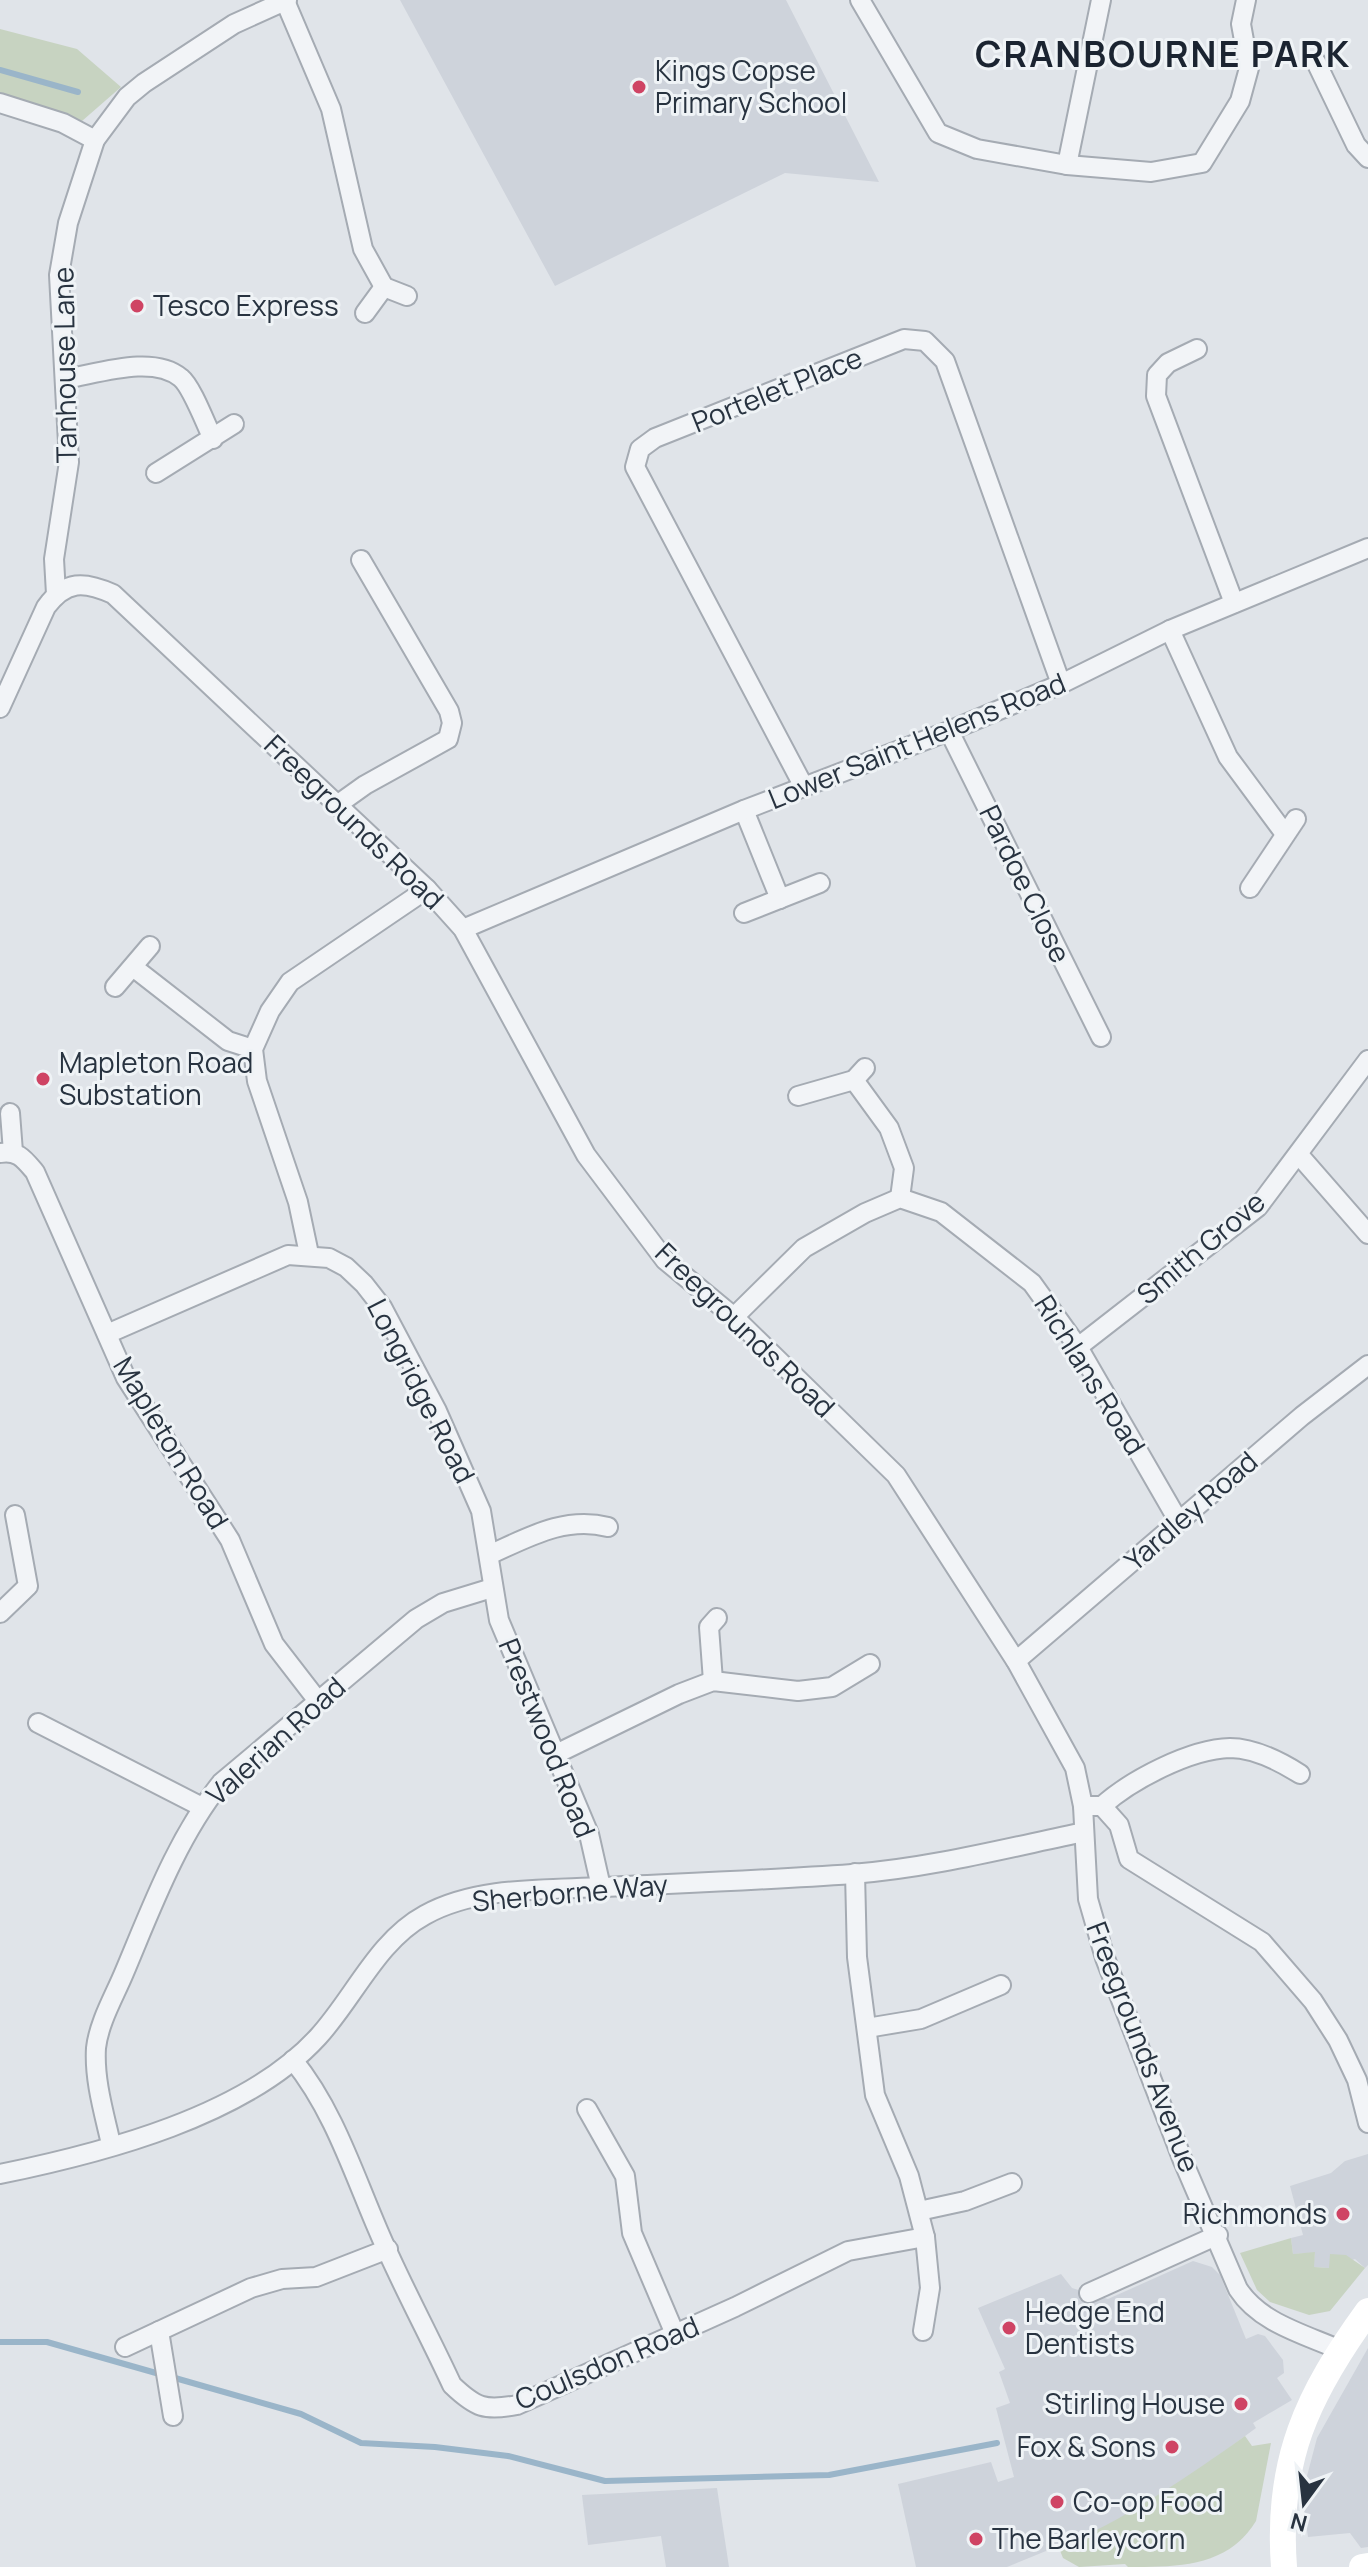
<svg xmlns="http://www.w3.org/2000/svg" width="1368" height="2567" viewBox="0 0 1368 2567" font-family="Manrope,sans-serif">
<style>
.built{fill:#ced3db}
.green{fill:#c7d3c1}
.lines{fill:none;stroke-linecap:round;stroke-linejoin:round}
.stream{stroke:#9ab5c9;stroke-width:6}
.minor-casing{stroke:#a5abb3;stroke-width:22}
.minor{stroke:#f2f4f7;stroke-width:18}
.secondary{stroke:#fff;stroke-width:26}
.poi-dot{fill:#cf4464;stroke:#eff3f6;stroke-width:3}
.labels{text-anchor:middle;stroke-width:6;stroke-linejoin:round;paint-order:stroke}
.poi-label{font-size:28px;fill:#283340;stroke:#eff3f6;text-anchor:start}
.street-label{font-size:28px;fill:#283340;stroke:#eff3f6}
.district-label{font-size:36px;font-weight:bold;letter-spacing:2px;fill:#1b2431;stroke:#eff3f6}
</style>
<rect width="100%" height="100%" fill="#e0e4e9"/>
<g class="built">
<path d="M400 0H786L879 182 785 173 555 286Z"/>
<path d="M1368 2154V2265L1365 2268 1355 2259 1329 2268 1313 2267 1315 2253 1293 2254 1291 2238 1303 2235 1290 2186 1331 2173 1345 2161Z"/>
<path d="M1193 2261 1212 2267 1220 2275 1246 2339 1258 2334 1265 2336 1283 2360 1284 2373 1277 2378 1292 2400 1253 2423 1256 2428 1177 2486 1117 2522 1007 2567H916L898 2484 991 2462 998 2482 1014 2477 996 2408 1010 2403 999 2372 1005 2369 978 2308 1061 2274 1072 2288 1108 2299Z"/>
<path d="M1368 2348V2547L1361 2548 1350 2533 1308 2537 1302 2495 1317 2438Z"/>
<path d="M717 2488 729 2567H666L661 2536 588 2545 582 2495Z"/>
</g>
<g class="green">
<path d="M0 29 77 49 121 87 82 121 0 95Z"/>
<path d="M1291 2238 1293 2254 1315 2252 1314 2267 1329 2268 1330 2254 1346 2255 1365 2268 1330 2311 1309 2315 1270 2302 1257 2290 1240 2253Z"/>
<path d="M1245 2436 1252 2446 1271 2443 1256 2521C1228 2567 1179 2567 1128 2567L1125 2564 1079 2567 1063 2558 1059 2548C1129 2517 1183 2480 1245 2436Z"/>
</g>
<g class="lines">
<g class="stream">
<path d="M0 70 78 92"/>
<path d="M0 2342H47L156 2373"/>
<path d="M175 2378 301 2414 361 2443 435 2447 508 2456 605 2481 829 2475 997 2443"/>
</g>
<defs>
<g id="minor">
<path d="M860 0 938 133 977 149 1067 165 1151 172 1202 163 1240 101 1249 68 1241 24 1246 0"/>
<path d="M285 1 331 109 363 249 384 287 407 296"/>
<path d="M1316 62 1356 145 1368 158"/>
<path d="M0 103 63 123 95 140"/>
<path d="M1067 165 1101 0"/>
<path d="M365 313 384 287"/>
<path d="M1197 349 1168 363 1157 375 1156 396 1234 603"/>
<path d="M65 379C97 374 153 354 181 378 192 387 206 425 213 439"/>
<path d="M156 473 234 424"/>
<path d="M56 594 54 559 69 462 59 275 68 223 95 140 127 97 144 83 234 24 287 0"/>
<path d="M1170 630 1228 757 1285 834"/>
<path d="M0 708 46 607C66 580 84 581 113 594L427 889 463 929 586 1155 665 1260 734 1317 896 1475 1016 1661 1075 1768 1083 1806 1088 1899 1105 1958 1183 2161 1238 2289C1260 2323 1304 2334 1340 2350"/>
<path d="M949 731 1101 1037"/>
<path d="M804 787 635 467 640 449 655 438 904 339 925 341 945 361 1061 684"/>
<path d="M337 805 365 785 448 739 452 723 449 711 361 560"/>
<path d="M744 810 780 899"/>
<path d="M1250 888 1296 819"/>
<path d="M744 913 820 883"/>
<path d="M463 929 744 810 949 731 1061 684 1170 630 1368 548"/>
<path d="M133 967 228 1041 253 1049"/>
<path d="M115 987 150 946"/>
<path d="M854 1080 889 1128 904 1168 900 1198"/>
<path d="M798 1096 854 1080 865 1068"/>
<path d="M10 1113 13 1152"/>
<path d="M0 1153C18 1150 24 1159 35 1172L126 1378 230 1540 274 1644 318 1701"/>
<path d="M1299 1155 1368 1234"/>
<path d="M309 1254 298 1202 257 1081 253 1049 270 1011 290 982 427 889"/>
<path d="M734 1317 804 1248 865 1213 900 1198 941 1212 1032 1283 1078 1347 1179 1522"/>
<path d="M107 1334 288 1255 329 1258 346 1267 364 1284 382 1307 437 1411 481 1511 499 1620 589 1834 601 1887"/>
<path d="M1078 1347 1258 1207 1368 1060"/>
<path d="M491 1554C529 1537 565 1516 608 1527"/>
<path d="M0 1613 28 1586 15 1515"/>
<path d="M1016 1661 1302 1416 1368 1365"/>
<path d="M713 1681 709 1627 717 1618"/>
<path d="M38 1723 202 1807"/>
<path d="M556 1754 679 1694 713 1681 798 1691 832 1687 870 1664"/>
<path d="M1083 1806H1102L1119 1825 1129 1859 1262 1942 1313 2001 1338 2040 1357 2080 1368 2123"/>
<path d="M1102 1806C1131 1780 1190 1749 1230 1748 1253 1748 1281 1762 1300 1774"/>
<path d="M855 1873 857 1957 875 2095 909 2176 925 2237 930 2288 923 2331"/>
<path d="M867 2028 921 2019 1001 1985"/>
<path d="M293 2060C333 2109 353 2172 378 2230 400 2282 428 2333 452 2385 476 2408 485 2411 517 2405L735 2307 848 2251 925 2237"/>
<path d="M587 2109 625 2176 632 2233 675 2334"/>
<path d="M111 2144C104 2113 94 2080 96 2048 99 2022 114 1997 124 1973 151 1909 177 1838 221 1783L416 1619 443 1603 492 1588"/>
<path d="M0 2174C103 2153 246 2116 318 2037 354 1998 377 1941 425 1915 477 1886 547 1890 604 1887 686 1883 769 1880 852 1874 930 1868 1007 1848 1084 1832"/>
<path d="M919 2211 965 2201 1012 2183"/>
<path d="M1089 2293 1218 2235"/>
<path d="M159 2331 173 2416"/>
<path d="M125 2347 251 2288 282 2279 316 2277 388 2249"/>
</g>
</defs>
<use href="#minor" class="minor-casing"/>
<use href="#minor" class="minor"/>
<g class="secondary">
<path d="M1284 2567C1276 2461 1307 2395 1368 2311"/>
<path d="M1362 2567 1368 2566"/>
</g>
</g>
<g class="poi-dot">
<circle cx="639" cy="87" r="8"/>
<circle cx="137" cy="306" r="8"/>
<circle cx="43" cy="1079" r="8"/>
<circle cx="1343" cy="2214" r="8"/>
<circle cx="1009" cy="2328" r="8"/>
<circle cx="1241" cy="2404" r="8"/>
<circle cx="1172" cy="2447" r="8"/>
<circle cx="1057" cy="2502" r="8"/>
<circle cx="976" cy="2539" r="8"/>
</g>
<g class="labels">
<g class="poi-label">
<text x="655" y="81">Kings Copse<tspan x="655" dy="32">Primary School</tspan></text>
<text x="153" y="316">Tesco Express</text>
<text x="59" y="1073">Mapleton Road<tspan x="59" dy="32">Substation</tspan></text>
<text x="1327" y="2224" text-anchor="end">Richmonds</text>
<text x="1025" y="2322">Hedge End<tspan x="1025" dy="32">Dentists</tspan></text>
<text x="1225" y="2414" text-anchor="end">Stirling House</text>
<text x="1156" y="2457" text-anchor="end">Fox &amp; Sons</text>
<text x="1073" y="2512">Co-op Food</text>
<text x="992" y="2549">The Barleycorn</text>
</g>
<g class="street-label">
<text transform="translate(65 365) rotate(-91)" y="10">Tanhouse Lane</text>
<text transform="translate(777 390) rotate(-22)" y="10">Portelet Place</text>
<text transform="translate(917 741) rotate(-22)" y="10">Lower Saint Helens Road</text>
<text transform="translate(354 822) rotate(44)" y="10">Freegrounds Road</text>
<text transform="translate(1025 884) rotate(64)" y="10">Pardoe Close</text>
<text transform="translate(1201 1248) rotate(-40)" y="10">Smith Grove</text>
<text transform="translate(745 1330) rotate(44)" y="10">Freegrounds Road</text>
<text transform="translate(1090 1375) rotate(58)" y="10">Richlans Road</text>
<text transform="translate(421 1391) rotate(63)" y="10">Longridge Road</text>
<text transform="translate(171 1443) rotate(59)" y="10">Mapleton Road</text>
<text transform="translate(1191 1511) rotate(-41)" y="10">Yardley Road</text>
<text transform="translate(547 1738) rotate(68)" y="10">Prestwood Road</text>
<text transform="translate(276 1741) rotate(-42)" y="10">Valerian Road</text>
<text transform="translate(570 1893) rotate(-5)" y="10">Sherborne Way</text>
<text transform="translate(1143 2047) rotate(69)" y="10">Freegrounds Avenue</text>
<text transform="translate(607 2363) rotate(-23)" y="10">Coulsdon Road</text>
</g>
<g class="district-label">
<text x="1163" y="67">CRANBOURNE PARK</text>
</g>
</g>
<g transform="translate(1304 2503) rotate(195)" stroke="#eff3f6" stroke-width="6" paint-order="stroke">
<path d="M0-6L14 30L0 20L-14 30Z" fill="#283340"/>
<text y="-12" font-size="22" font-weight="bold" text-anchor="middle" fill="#283340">N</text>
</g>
</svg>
